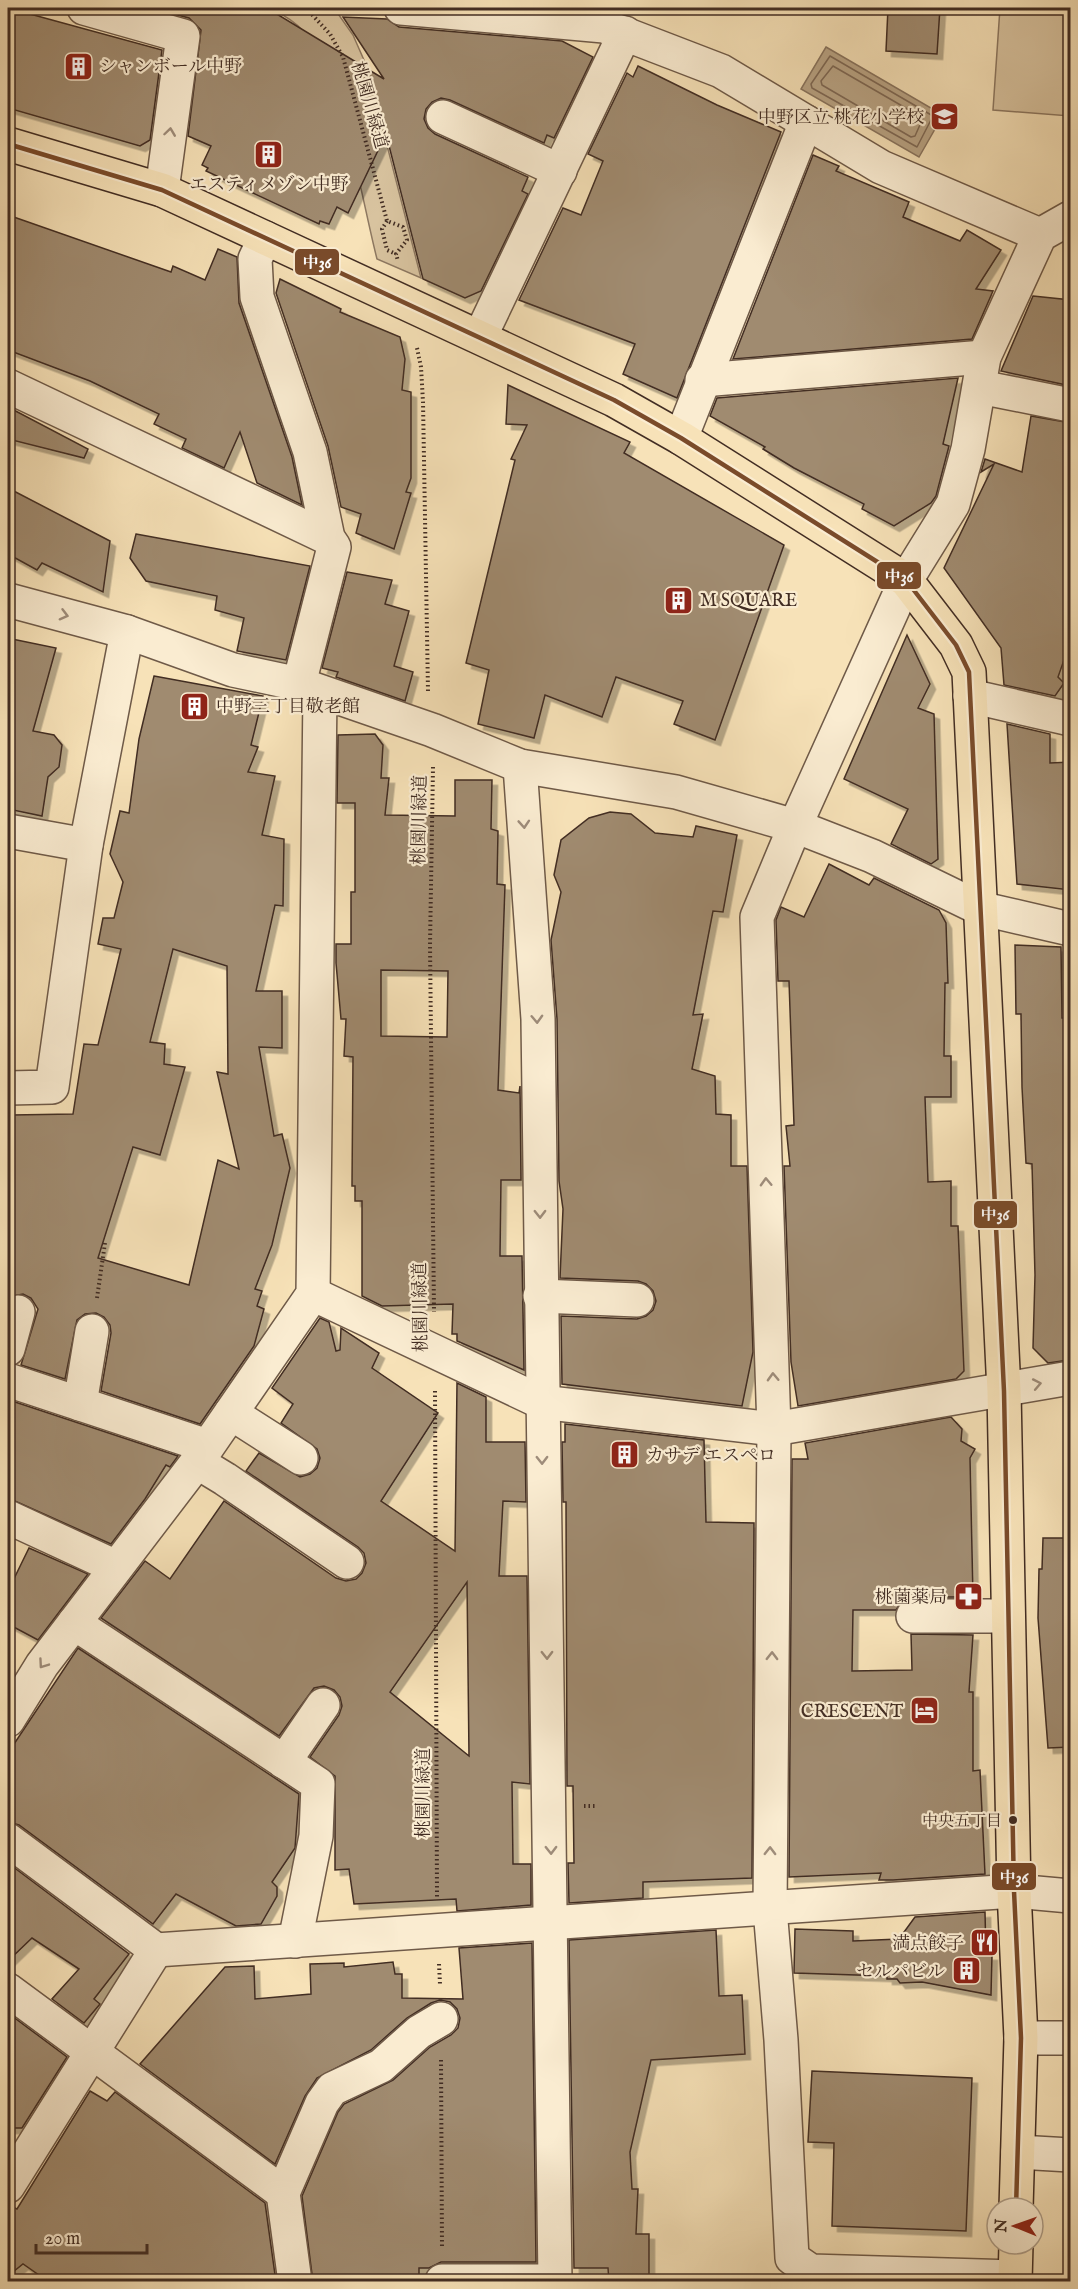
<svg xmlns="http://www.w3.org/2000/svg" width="1078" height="2289" viewBox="0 0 1078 2289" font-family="'IM FELL English','Noto Serif JP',serif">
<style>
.green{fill:#d8c39f;stroke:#8d7861;stroke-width:1.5}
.water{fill:#b9a485;stroke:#89745e;stroke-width:1.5}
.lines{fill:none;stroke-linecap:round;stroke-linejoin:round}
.shore{stroke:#7e6854;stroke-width:1.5}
.building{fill:#a08b70;stroke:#422d23;stroke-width:1.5;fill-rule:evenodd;filter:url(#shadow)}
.minor-casing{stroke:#6f5a48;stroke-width:36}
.major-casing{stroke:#422d23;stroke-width:36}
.path{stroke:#422d23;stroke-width:4;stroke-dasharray:1.5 3;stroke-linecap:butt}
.minor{stroke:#faecd1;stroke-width:33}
.major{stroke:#f7e2b8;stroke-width:33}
.bus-1-casing{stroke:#faecd1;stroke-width:9}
.bus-1{stroke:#7a4b2a;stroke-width:4.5}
.oneway{stroke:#9e8c7a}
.bus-dot{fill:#422d23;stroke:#faecd1;stroke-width:2}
.labels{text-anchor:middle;stroke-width:4.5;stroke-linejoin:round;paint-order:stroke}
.bus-label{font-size:16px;fill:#422d23;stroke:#faecd1;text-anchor:end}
.poi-label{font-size:18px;fill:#422d23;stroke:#faecd1;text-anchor:end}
.street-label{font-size:18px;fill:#422d23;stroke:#faecd1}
.line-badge{stroke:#faecd1;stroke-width:2}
.badge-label{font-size:16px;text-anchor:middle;font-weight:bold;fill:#fff}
</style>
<defs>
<filter id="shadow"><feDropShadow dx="5.5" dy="5.5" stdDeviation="0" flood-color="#0004"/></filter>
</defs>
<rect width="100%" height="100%" fill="#f7e2b8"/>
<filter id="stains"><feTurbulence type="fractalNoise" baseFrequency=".00333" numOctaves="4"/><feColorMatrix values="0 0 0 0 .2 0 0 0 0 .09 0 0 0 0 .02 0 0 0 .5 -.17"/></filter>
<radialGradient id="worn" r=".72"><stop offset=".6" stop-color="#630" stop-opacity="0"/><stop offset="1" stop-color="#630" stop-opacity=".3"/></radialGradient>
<g class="green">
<path d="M270 8H334L353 35 367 67 421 278 377 259C360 192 345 86 304 32 295 21 282 14 270 8Z"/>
<path d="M1000 8H1070V116L993 110Z"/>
</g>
<path class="water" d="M826 47 943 115 919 157 801 89Z"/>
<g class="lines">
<g class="shore">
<path d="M830 56 933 116 917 147 812 88 811 84Z"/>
<path d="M833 66 923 118 915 136 911 137 822 85 821 81Z"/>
</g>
</g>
<g class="building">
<path d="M8 8 162 50 150 140 140 146 8 108Z"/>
<path d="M151 8H267L384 79 343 17 387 19 399 27 562 41 593 57 554 138 547 135 544 143 450 100 441 98 432 102 426 109 424 119 428 128 435 134 528 177 522 191 528 194 481 291 465 298 423 279 386 134 348 213 337 207 329 224 320 221 319 224 206 171 208 168 202 165 211 146 188 136 201 30 189 18Z"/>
<path d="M888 8H940L937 54 886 51Z"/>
<path d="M638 66 717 105 781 132 677 398 623 374 635 344 519 300 563 208 581 215 603 161 588 154 627 73 633 77Z"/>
<path d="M813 155 839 166 836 171 909 202 903 217 960 241 967 230 1001 250 976 289 993 291 972 339 733 359Z"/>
<path d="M8 215 171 272 173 266 205 280 218 249 237 257 239 303 292 457 302 505 257 483 240 432 224 468 182 448 186 439 154 424 159 414 90 381 8 350Z"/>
<path d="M280 279 341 309 340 312 400 337 405 359 402 390 411 392V478L406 492 411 493 394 549 356 533 361 514 341 507 328 446 276 293Z"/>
<path d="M1033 296 1071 300V386L1001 371Z"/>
<path d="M958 378 943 444 949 446 936 496 931 503 894 526 862 509 864 504 794 468 763 449 765 447 710 416 717 398Z"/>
<path d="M508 385 630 442 624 453 784 545 715 740 674 724 683 701 616 677 602 717 545 695 534 738 478 724 489 670 466 663 515 460 511 459 527 425 506 424Z"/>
<path d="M8 407 88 449 84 458 8 439Z"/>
<path d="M1031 416 1071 423V640L1058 677 1064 683 1055 696 1004 685 1001 648 944 568 994 464 981 472 985 459 1022 472Z"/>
<path d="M8 488 110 541 103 592 42 563 37 570 8 554Z"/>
<path d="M136 534 310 566 286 660 237 651 244 618 215 610 217 596 146 581 130 558Z"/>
<path d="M347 572 392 580 385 604 409 611 394 666 413 672 405 701 336 677 338 672 322 668Z"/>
<path d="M907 635 930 684 918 708 934 714 938 859 931 864 891 844 908 809 844 779Z"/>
<path d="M12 639 56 648 33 731 54 735 62 745 59 767 48 777 42 816 8 809V660Z"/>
<path d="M154 676 263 696 251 745 258 747 248 772 275 776 262 835 284 839 283 906 275 905 256 991H282V1048L259 1047 274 1136 282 1134 290 1168 272 1245 255 1289 262 1291 257 1306 264 1309 254 1346 200 1424 101 1391 111 1333 110 1325 104 1317 96 1313 85 1314 77 1320 65 1379 21 1365 38 1309 31 1298 23 1294 8 1297V1122H10L12 1115 73 1114 84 1044 98 1045 121 949 98 944 103 918H114L123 882 110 854 120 811 129 813 139 739ZM173 949 227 966 228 1074 217 1072 239 1169 218 1160 189 1285 98 1258 133 1147 160 1155 185 1067 164 1064 165 1044 150 1042Z"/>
<path d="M1007 724 1050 734V763L1071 762V890L1017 884Z"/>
<path d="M375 734 383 745 381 778H389L385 815 455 816V780H492L491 829 498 831 497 884 505 885 498 1090 519 1093 520 1086 521 1180H501L500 1256H522L524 1370 457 1341V1334H452L453 1304 382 1306 362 1296V1201H355V1186H352L353 1057 344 1056 346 1019H341L336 963V944H351V892H355V803H337L338 735ZM381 970 448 971 447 1037 381 1036Z"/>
<path d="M610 812 631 814 655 833 693 837 696 826 737 835 723 912 713 911 693 1015 703 1014 692 1069 715 1076 716 1114 731 1115V1166H747L753 1352 742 1406 562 1384 561 1316 637 1319 646 1316 653 1310 656 1301 653 1291 646 1284 638 1281 560 1278 563 1209 559 1181 557 1019 551 940 561 892 554 875 561 840 589 818Z"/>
<path d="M829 864 869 885 874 878 939 910 946 923 948 983H945L944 1056H951V1097H925L928 1182 951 1181V1226H958L964 1371 956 1379 798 1406 791 1362 784 1166H790L786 1126 794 1125 789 981H778L776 920 781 907 804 917Z"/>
<path d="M1015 945 1061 947 1062 1018H1066L1070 1098V1127H1066L1071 1325 1069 1360 1048 1363 1033 1348 1035 1275 1032 1164 1026 1163 1022 1087 1021 1014H1016Z"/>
<path d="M320 1318 329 1322 336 1351 340 1350 341 1328 379 1353 372 1368 438 1413 381 1501 455 1551 457 1383 486 1397V1442H525L526 1502 503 1501 499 1576H527L530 1784 512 1782 513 1864H531V1905L457 1911 456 1899 354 1904 349 1869 335 1870V1776L310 1757 339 1715 342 1706 340 1697 334 1690 324 1686 314 1688 279 1736 101 1618 145 1561 170 1579 224 1501 336 1578 346 1581 356 1579 362 1573 366 1563 364 1553 358 1547 246 1471 259 1453 300 1477 310 1474 317 1468 320 1458 317 1449 281 1423 293 1404 272 1388ZM467 1582 469 1756 390 1692Z"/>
<path d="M9 1400 178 1456 170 1467 166 1465 145 1499 111 1544 8 1498Z"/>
<path d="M951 1417 962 1429 961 1441 975 1449 970 1458 973 1597H913L903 1600 896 1610H853L852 1671 912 1670 911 1634 973 1635 969 1692H973V1771L980 1770 985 1874 893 1880H879L881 1873 789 1877 792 1459H808L805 1443Z"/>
<path d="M565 1424 704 1440 706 1522 754 1523 752 1878 643 1882V1898L569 1903 568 1863H574L573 1786H567L566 1502H563L562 1442H565Z"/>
<path d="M1043 1538H1071V1747L1048 1748 1038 1618 1039 1569H1042Z"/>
<path d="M29 1548 88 1574 38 1640 8 1624V1591Z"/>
<path d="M78 1648 299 1794 295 1848 272 1882 277 1887V1896L261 1924 236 1926 176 1894 153 1924 19 1825 8 1822V1753Z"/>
<path d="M8 1863 129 1954 94 1999 100 2004 84 2023 52 1999 79 1969 32 1938 8 1961Z"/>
<path d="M985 1912 986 1955H992L991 1995 922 1982 900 1983 897 1979H887V1976L794 1973 795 1929 853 1931V1941L899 1939 915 1917Z"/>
<path d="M716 1930 719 1996 742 1995 745 2054 651 2060 630 2152 632 2189H638L636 2234H649V2282H609L608 2268H574L569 1940Z"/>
<path d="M532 1943 536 2262H441L429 2268H419V2282H313L302 2196 338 2112 344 2104 393 2080 430 2047 451 2035 458 2028 460 2018 457 2009 450 2002 440 2000 431 2003 407 2018 371 2050 317 2078 305 2096 275 2164 140 2064 225 1967 254 1966 255 1999 311 1994 310 1964 344 1963V1967L393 1962 395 1974H402V1998L463 1999 459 1948Z"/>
<path d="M8 2013 67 2057 22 2128H8Z"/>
<path d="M812 2071 972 2078 966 2231 832 2226 834 2143 808 2142Z"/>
<path d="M90 2091 107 2101 115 2092 265 2203 276 2282H49L23 2264 8 2276V2205L17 2209Z"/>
</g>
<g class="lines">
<defs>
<g id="minor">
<path d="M84 8 183 36 162 190"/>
<path d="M401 8 604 26 721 71 881 167 1040 235"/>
<path d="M443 117 560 171"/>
<path d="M265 238 255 259 257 297 310 452 328 538 334 547 299 684"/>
<path d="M480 337 625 33"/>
<path d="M702 380 984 357"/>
<path d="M8 386 328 538"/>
<path d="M980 387 1070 405"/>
<path d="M681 438 806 122"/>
<path d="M8 600 127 632 233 670 299 684 432 730 520 766 676 792 795 826 872 856 979 908 1070 929"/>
<path d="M970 696 1070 719"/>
<path d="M8 831 86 845"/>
<path d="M8 1088 52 1087 86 845 127 632"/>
<path d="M313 1294 541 1402 774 1429 1070 1378"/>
<path d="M540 1296 637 1300"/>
<path d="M8 1349 18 1312"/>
<path d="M8 1380 207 1446"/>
<path d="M80 1404 92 1331"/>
<path d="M231 1413 301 1458"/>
<path d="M197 1462 225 1479 347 1562"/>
<path d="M8 1517 116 1567"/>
<path d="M913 1616H1008"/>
<path d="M74 1623 318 1784 316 1836 295 1941"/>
<path d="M8 1720 42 1665 197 1462 313 1294 320 692"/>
<path d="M284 1762 323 1705"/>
<path d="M8 1840 156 1950 1014 1891 1070 1896"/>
<path d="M8 1990 283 2193"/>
<path d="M1021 2038H1070"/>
<path d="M1018 2152 1070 2155"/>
<path d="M8 2186 156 1950"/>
<path d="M1015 2277 811 2271 792 2258 781 2040 770 1909 774 1429 757 917 795 826 906 580 953 504 968 449 984 357 1040 235 1070 218"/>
<path d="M442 2281H555L538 1019 520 766"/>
<path d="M295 2282 283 2193 322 2103 332 2089 381 2066 419 2032 441 2019"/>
</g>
<g id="major">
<path d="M8 144 162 190 614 400 681 438 906 580 956 645 969 672 1004 1391 1014 1891 1021 2038 1016 2208"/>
<path d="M1015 2282 1016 2244"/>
</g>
</defs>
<use href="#minor" class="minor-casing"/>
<use href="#major" class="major-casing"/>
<g class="path">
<path d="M306 8 330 34 343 57 387 221 403 227 407 240 396 254 398 261"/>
<path d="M387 221 382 229 387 250 396 254"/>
<path d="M417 348 421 367 423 402 428 691"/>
<path d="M433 767 430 945 434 1312"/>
<path d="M97 1298 105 1243"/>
<path d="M435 1391 437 1897"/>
<path d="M584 1806H595"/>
<path d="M439 1964 440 1984"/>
<path d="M441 2060 442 2248"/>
</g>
<use href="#minor" class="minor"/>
<use href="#major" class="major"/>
<defs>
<path id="bus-1" d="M8 144 162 190 614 400 681 438 906 580 956 645 969 672 1004 1391 1014 1891 1021 2038 1016 2208"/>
</defs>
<use href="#bus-1" class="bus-1-casing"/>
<use href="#bus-1" class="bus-1"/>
</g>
<defs><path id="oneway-chevron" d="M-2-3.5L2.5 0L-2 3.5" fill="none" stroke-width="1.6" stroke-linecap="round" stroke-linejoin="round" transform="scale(1.5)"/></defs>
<g class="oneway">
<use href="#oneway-chevron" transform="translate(170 132) rotate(-82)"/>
<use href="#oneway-chevron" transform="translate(64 615) rotate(15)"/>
<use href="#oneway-chevron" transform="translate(524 824) rotate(86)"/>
<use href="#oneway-chevron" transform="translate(537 1019) rotate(88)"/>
<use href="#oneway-chevron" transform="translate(766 1182) rotate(-92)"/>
<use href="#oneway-chevron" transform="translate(540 1214) rotate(89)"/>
<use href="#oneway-chevron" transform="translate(773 1377) rotate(-92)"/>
<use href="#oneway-chevron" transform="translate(1037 1384) rotate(-11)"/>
<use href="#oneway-chevron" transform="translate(542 1460) rotate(89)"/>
<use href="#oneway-chevron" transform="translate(547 1655) rotate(89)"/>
<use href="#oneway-chevron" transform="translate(772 1656) rotate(-89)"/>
<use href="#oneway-chevron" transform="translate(43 1664) rotate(125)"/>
<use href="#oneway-chevron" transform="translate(551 1850) rotate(89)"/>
<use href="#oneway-chevron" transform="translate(770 1851) rotate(-89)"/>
</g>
<defs>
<symbol id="building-square" viewBox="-11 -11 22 22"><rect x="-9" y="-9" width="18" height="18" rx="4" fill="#8f2418" stroke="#faecd1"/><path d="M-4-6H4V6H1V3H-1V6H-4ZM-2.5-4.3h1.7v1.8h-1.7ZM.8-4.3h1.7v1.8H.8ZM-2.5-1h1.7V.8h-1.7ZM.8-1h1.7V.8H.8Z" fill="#fff"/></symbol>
<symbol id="school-square" viewBox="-11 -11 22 22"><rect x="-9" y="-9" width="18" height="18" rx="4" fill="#8f2418" stroke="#faecd1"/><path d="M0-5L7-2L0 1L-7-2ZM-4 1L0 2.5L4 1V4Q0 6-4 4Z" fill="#fff"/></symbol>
<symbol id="pharmacy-square" viewBox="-11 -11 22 22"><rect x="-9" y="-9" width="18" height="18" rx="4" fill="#8f2418" stroke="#faecd1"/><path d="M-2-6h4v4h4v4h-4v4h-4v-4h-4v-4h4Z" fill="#fff"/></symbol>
<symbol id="hotel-square" viewBox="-11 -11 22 22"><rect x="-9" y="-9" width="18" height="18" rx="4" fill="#8f2418" stroke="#faecd1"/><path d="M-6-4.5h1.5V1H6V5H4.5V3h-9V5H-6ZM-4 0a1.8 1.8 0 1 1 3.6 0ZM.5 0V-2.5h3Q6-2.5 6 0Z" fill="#fff"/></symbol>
<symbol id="restaurant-square" viewBox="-11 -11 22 22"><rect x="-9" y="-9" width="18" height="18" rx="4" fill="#8f2418" stroke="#faecd1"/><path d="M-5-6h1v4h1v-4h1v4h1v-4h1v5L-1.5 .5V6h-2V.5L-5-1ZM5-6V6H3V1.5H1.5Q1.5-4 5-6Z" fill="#fff"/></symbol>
</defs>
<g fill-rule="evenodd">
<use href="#building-square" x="62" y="50" width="33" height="33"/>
<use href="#school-square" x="928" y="100" width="33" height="33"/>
<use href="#building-square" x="252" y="138" width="33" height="33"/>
<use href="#building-square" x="662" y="584" width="33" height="33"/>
<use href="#building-square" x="178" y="690" width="33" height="33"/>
<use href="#building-square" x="608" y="1438" width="33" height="33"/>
<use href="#pharmacy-square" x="952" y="1580" width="33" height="33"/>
<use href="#hotel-square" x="908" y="1694" width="33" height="33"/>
<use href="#restaurant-square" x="968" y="1926" width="33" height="33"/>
<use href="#building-square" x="950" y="1954" width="33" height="33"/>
</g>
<circle class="bus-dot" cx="1013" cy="1820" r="5"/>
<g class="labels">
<g class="bus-label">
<text x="1002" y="1826">中央五丁目</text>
</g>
<g class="poi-label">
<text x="99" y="72" text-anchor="start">シャンボール中野</text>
<text x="924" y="123">中野区立 桃花小学校</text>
<text x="269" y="190" text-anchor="middle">エスティメゾン中野</text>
<text x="700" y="606" text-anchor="start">M SQUARE</text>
<text x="216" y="712" text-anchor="start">中野三丁目敬老館</text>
<text x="646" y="1461" text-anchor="start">カサデ エスペロ</text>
<text x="947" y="1603">桃薗薬局</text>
<text x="903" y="1717">CRESCENT</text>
<text x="964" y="1949">満点餃子</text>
<text x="945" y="1977">セルパビル</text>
</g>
<g class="street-label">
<text transform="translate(370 105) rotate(74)" y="6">桃園川緑道</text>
<text transform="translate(419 820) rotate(-89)" y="6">桃園川緑道</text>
<text transform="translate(420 1307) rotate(-91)" y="6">桃園川緑道</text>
<text transform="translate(423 1793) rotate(-90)" y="6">桃園川緑道</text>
</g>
</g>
<g class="line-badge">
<rect x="294" y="248" width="46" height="28" rx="6" fill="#7a4b2a"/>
<rect x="876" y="561" width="46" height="29" rx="6" fill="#7a4b2a"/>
<rect x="973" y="1200" width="45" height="29" rx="6" fill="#7a4b2a"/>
<rect x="991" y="1862" width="46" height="29" rx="6" fill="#7a4b2a"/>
</g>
<g class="badge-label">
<text x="317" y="268">中36</text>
<text x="899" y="582">中36</text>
<text x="995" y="1220">中36</text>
<text x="1014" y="1883">中36</text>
</g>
<rect width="1078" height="2289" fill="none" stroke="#f7e2b8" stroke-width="30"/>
<rect x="9" y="9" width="1060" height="2271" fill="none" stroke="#422d23" stroke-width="3"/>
<rect x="15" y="15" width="1048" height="2259" fill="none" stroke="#422d23" stroke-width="1.5"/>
<g transform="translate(1015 2226) rotate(271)"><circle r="28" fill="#faecd1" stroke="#b0a08b" stroke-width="1.5"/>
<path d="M0-4.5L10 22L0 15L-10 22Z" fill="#8f2418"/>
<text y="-9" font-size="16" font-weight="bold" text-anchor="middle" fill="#422d23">N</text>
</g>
<path d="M36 2244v9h111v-9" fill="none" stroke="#422d23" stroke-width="3"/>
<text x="45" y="2244" font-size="18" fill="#422d23" stroke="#faecd1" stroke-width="4.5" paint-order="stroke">20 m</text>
<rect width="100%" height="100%" filter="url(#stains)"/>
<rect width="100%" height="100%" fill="url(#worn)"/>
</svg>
